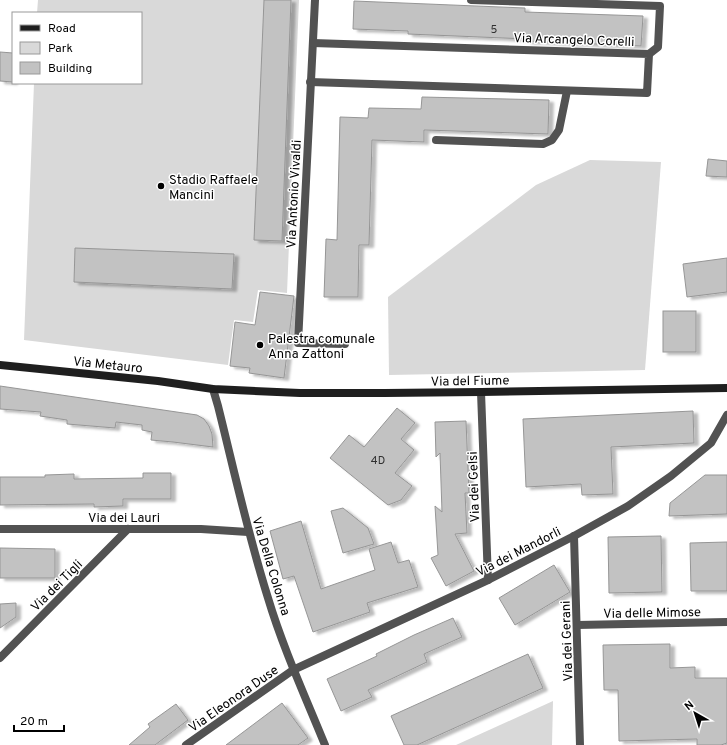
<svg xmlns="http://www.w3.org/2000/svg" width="727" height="745" viewBox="0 0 727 745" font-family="Overpass,sans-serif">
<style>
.green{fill:#d9d9d9}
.building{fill:#c2c2c2;stroke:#969696;filter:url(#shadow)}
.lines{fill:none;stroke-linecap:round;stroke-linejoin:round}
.lane{stroke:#525252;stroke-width:8}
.street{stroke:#525252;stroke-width:8}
.secondary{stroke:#1f1f1f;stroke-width:8}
.poi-dot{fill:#000;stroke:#fff;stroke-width:1.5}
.labels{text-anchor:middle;stroke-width:3;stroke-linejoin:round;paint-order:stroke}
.number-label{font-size:11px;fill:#303030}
.street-label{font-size:13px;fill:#000;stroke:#fff}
.poi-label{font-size:13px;fill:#000;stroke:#fff;text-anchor:start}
</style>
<defs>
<filter id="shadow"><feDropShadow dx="4.5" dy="2.5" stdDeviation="1" flood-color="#0004"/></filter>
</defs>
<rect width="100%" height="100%" fill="#fff"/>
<g class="green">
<path d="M38 0H299L287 293 258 290 253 322 234 320 228 365 24 340 34 83H141V13H37Z"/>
<path d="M590 160 661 162 645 370 389 375 388 297 536 185Z"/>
<path d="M553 701 552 745H456Z"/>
</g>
<g class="building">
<path d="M264 0H291L282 241 254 240Z"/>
<path d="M354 1 525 8V12L643 16 641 46 527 41V39L408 34V31L353 29Z"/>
<path d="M0 52 13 53V82L0 81Z"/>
<path d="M422 97 549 100 548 134 424 130V142L372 140 369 245H359L358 297H324L326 239 337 240 340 117 368 118 369 108 421 109Z"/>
<path d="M708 159 727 161V177L706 176Z"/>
<path d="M75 248 234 254 232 289 74 282Z"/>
<path d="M727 258V292L687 297 683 264Z"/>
<path d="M260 292 294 296 284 378 249 373 250 368 230 366 235 322 255 325Z"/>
<rect x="663" y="311" width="33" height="41"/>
<path d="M0 386 197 415 204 419 209 426 212 434 213 447 173 442 151 440 152 432 142 430V425L116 422 115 428 67 424V420L40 416 41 412 0 409Z"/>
<path d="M397 408 415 423 401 439 414 450 395 473 412 486 401 500 388 505 330 458 349 435 364 447Z"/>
<path d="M693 411 694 443 611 447 613 494 582 495 581 484 526 487 523 419Z"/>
<path d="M466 421 469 493H465L467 533 455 534 474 571 446 586 431 558 438 555 435 506 442 512 440 453 436 457 435 422Z"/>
<path d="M143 473H171V499H123V506L94 507V504L0 505V477H45V475L74 474V479L143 478Z"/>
<path d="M705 475H727V514L669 516 670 503Z"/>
<path d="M343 508 368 528 374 544 343 553 331 511Z"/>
<path d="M301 521 321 589 375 570 369 549 391 542 398 563 409 560 418 587 367 603 370 612 313 632 294 576 283 579 270 531Z"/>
<path d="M661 536 662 592 609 593 608 537Z"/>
<path d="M727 542V591H691L690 543Z"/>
<path d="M0 548 55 549V578H0Z"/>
<path d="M554 565 570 592 515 625 499 598Z"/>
<path d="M16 603V617L0 628V604Z"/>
<path d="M453 618 462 637 424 654 427 662 368 690 372 697 341 711 327 679 377 656 376 654 414 635Z"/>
<path d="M670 644V668L695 667V678H727V743L721 745H697V739L619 741 618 690H604L603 645Z"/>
<path d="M528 654 543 688 417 745H404L391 716Z"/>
<path d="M282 703 308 738 298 745H226Z"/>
<path d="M176 704 188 720 155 745H129L150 727 148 724Z"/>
</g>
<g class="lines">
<g class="lane">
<path d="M471 0 660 6 658 47 649 54"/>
<path d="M436 140 543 144 552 140 559 130 567 91"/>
</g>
<g class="street">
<path d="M315 0 298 343 345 344"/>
<path d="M310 82 647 93 649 54 313 43"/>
<path d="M213 389 218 406C234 470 248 535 268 598 283 648 305 696 325 745"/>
<path d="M481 392 488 580"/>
<path d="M0 529H201L248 532"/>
<path d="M574 536 580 745"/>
<path d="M577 625 727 622"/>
<path d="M0 658 128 529"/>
<path d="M186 745 293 670 488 580 574 536 628 506 671 476 711 443 727 415"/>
</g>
<path class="secondary" d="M0 365 158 381 213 389 300 393H385L481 392 727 388"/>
</g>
<g class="poi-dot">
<circle cx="161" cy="186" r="4"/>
<circle cx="260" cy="345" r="4"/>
</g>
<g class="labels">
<g class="number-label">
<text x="494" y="33">5</text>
<text x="378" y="464">4D</text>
</g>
<g class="street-label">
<text transform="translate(574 39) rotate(2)" y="5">Via Arcangelo Corelli</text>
<text transform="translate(293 194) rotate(-87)" y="5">Via Antonio Vivaldi</text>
<text transform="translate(108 364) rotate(6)" y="5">Via Metauro</text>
<text transform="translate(470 380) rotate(-1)" y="5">Via del Fiume</text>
<text transform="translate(473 487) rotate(-92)" y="5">Via dei Gelsi</text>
<text x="124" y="522">Via dei Lauri</text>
<text transform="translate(518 551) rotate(-27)" y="5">Via dei Mandorli</text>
<text transform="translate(272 566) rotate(73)" y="5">Via Della Colonna</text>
<text transform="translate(56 585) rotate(-45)" y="5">Via dei Tigli</text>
<text transform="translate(652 612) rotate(-1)" y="5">Via delle Mimose</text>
<text transform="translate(566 641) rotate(-92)" y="5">Via dei Gerani</text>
<text transform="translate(233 698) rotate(-35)" y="5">Via Eleonora Duse</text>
</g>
<g class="poi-label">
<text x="169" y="184">Stadio Raffaele<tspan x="169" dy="15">Mancini</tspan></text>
<text x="268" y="343">Palestra comunale<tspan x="268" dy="15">Anna Zattoni</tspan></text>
</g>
</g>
<rect x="12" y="12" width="130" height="72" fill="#ffffff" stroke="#999999"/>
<rect x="20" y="25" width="20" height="6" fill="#1f1f1f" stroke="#999999"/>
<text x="48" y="32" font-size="12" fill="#000000">Road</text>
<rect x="20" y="42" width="20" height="12" fill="#d9d9d9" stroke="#999999"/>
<text x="48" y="52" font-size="12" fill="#000000">Park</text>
<rect x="20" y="62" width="20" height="12" fill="#c2c2c2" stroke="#999999"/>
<text x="48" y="72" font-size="12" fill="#000000">Building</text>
<g transform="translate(695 713) rotate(321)" stroke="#ffffff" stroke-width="3" paint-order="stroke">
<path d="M0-3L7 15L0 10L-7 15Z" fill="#000000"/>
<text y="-6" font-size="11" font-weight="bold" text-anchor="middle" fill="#000000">N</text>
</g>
<path d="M14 725v6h50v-6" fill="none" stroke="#000000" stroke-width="2"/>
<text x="20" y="725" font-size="12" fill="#000000" stroke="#ffffff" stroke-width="3" paint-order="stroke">20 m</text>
</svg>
